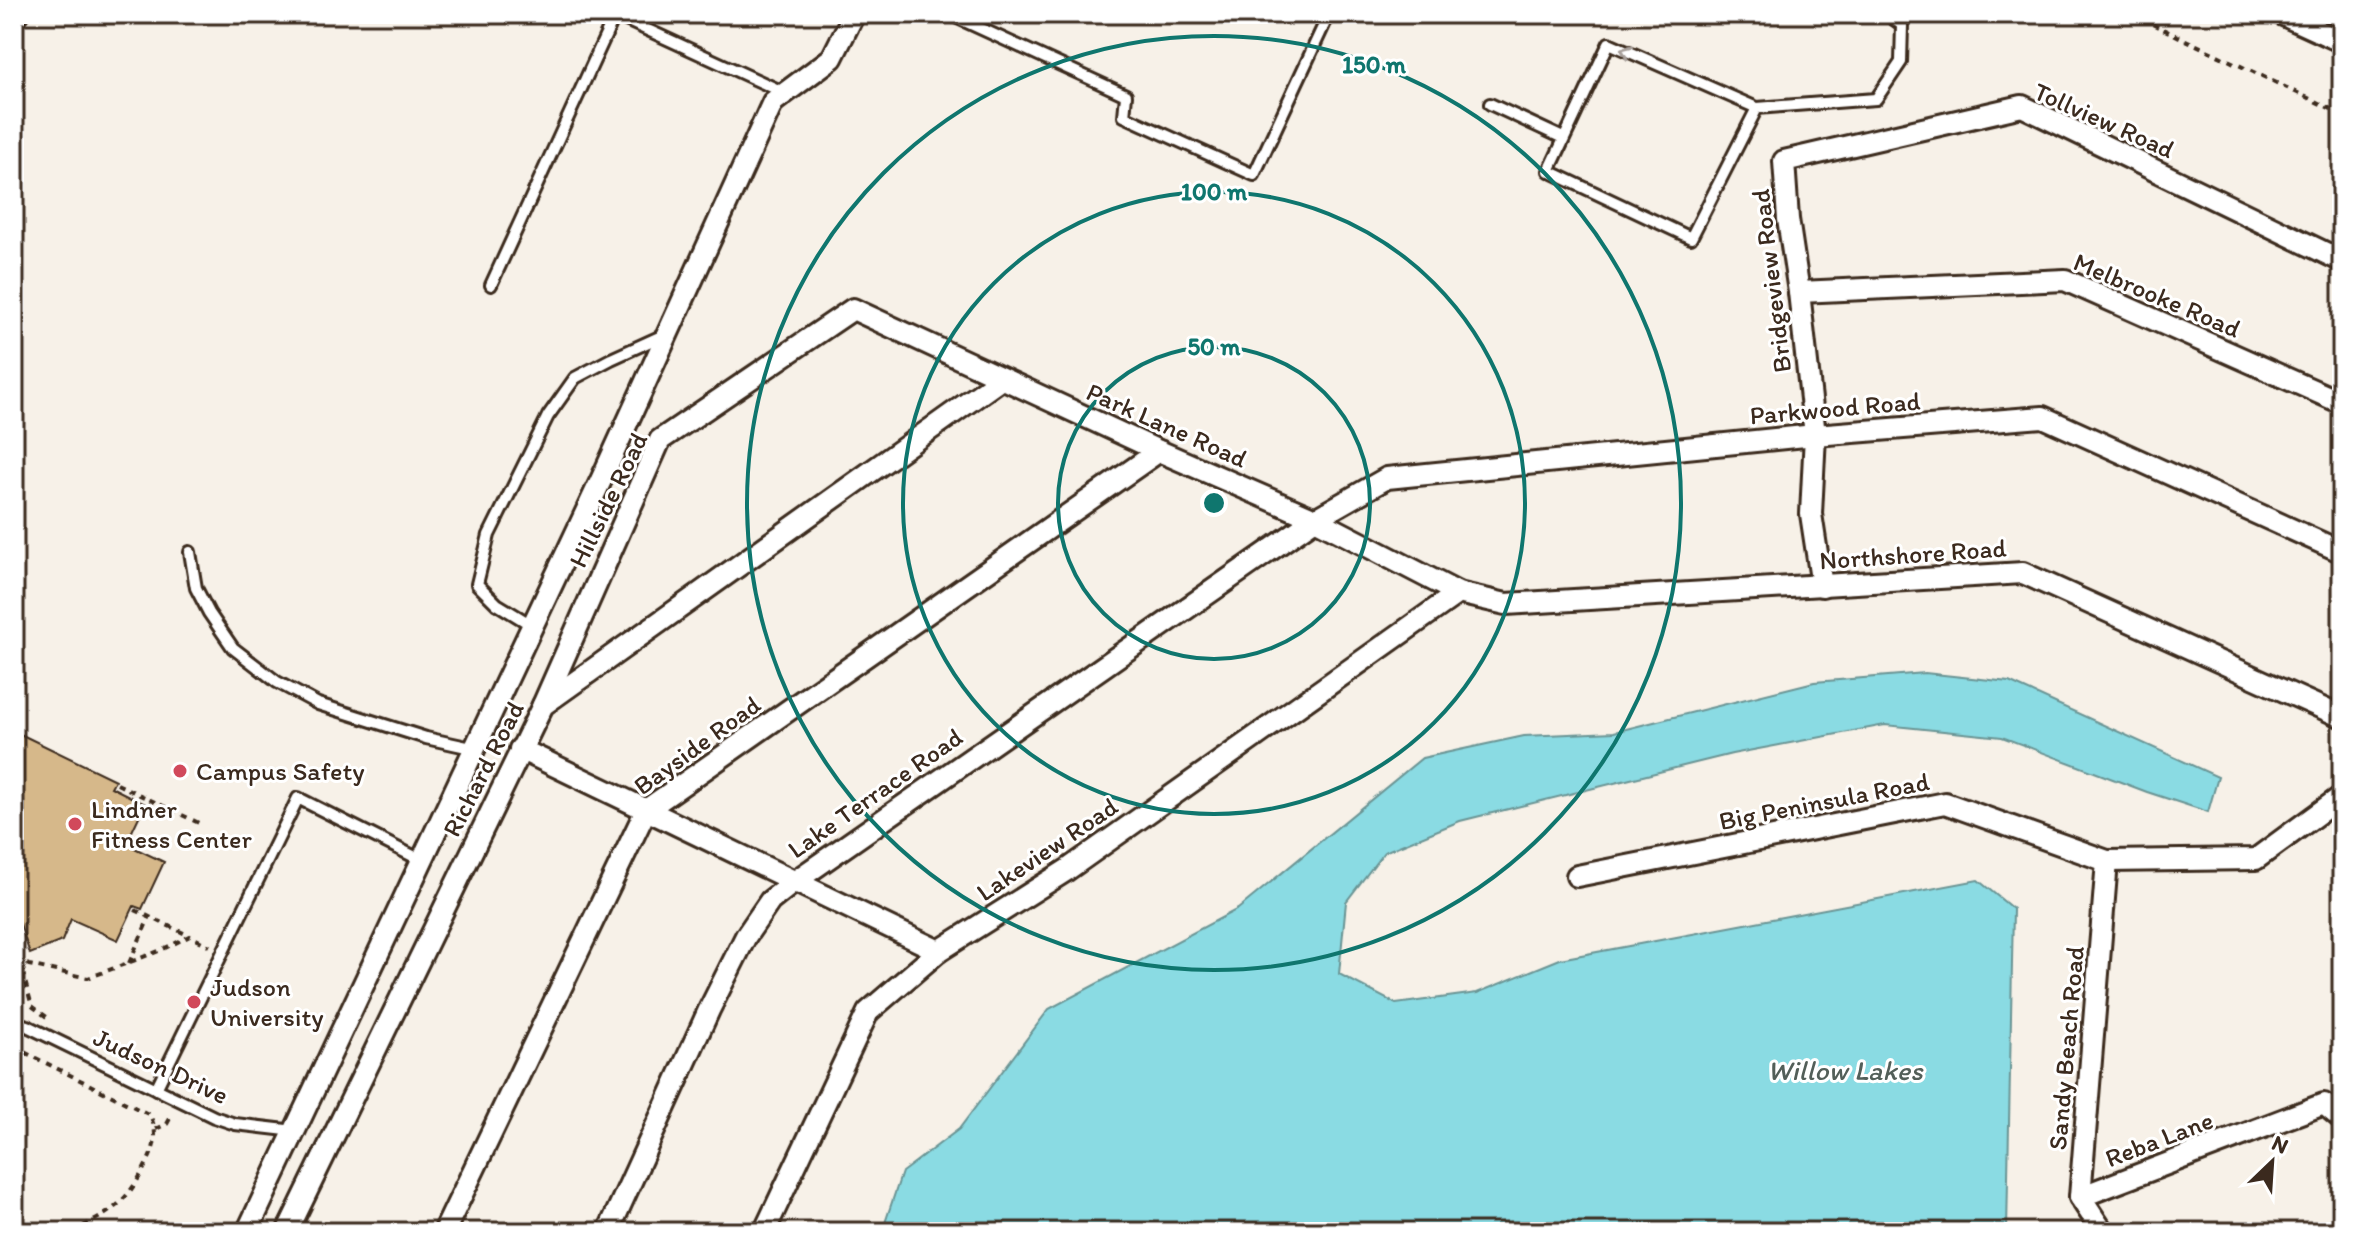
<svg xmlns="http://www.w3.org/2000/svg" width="2356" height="1246" viewBox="0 0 2356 1246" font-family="Itim,sans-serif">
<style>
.water{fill:#8adbe3;stroke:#6a9494;stroke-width:2}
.building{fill:#d6b88a;stroke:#3b2a1e;stroke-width:2}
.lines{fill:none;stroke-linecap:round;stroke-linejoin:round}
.lane-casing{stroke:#3b2a1e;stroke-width:16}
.street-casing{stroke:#3b2a1e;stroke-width:26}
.path{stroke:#3b2a1e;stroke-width:4;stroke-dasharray:6 6;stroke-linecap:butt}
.lane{stroke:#fff;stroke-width:10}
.street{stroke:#fff;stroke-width:20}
.oneway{stroke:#a79f9a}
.ring{fill:none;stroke:#0f766e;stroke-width:4}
.poi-dot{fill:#d1495b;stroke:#fff;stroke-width:3}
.labels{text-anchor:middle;stroke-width:6;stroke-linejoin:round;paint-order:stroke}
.street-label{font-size:26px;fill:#3b2a1e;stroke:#fff}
.poi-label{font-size:26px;fill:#3b2a1e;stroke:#fff;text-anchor:start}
.water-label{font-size:28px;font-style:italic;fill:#535f59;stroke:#fff}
.centre{fill:#0f766e;stroke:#fff;stroke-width:4}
.ring-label{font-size:24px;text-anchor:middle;font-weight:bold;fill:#0f766e;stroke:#fff;stroke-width:6;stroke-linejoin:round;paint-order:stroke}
</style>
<rect width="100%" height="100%" fill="#f7f1e8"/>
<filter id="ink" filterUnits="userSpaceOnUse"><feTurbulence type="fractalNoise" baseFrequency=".0125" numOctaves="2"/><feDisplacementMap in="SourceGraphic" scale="16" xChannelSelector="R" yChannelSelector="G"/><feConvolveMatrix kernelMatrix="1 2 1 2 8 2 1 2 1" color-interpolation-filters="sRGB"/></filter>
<g filter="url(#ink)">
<path class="water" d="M1925 673 2009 682 2218 777 2208 812 2147 792 2002 737 1885 725 1732 754 1460 821 1384 852 1346 902 1339 974 1396 1004 1477 993 1560 959 1978 880 2013 909 2007 1232H882L902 1172 959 1129 1049 1009 1238 909 1422 758 1524 736 1614 732 1814 682Z"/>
<path class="building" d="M14 731 115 780 111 787 145 804 126 844 164 862 142 909 134 906 118 940 71 919 62 941 30 954 14 906Z"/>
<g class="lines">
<defs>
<g id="lane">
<path d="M949 14 1126 95 1124 116 1254 175 1329 14"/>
<path d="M1490 104 1563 138"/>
<path d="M1757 108 1609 43 1549 171 1691 238 1757 108 1876 99 1901 62 1902 25 1887 14"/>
<path d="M491 285 615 15 785 93"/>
<path d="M190 552 196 588 209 613 233 648 277 682 318 704 426 738 476 749"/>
<path d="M533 626 497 604 477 584 489 535 548 416 575 378 611 359 666 334"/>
<path d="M14 1022 27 1026 214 1117 235 1124 295 1131"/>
<path d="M156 1089 298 798 423 861"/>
</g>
<g id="street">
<path d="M2281 14 2342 42"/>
<path d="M14 18 17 14"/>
<path d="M1799 292 2065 280 2342 403"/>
<path d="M1822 586 1811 514 1815 435 1799 292 1788 219 1784 161 2022 106 2342 261"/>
<path d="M543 705 660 440 853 309 1159 451 1315 519 1458 593 1506 604 2023 573 2342 717"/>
<path d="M520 749 939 951"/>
<path d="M1577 876 1945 803 2107 861 2256 859 2342 796"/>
<path d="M2080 1197 2324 1104 2342 1119"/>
<path d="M247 1232 602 478 773 102 832 58 854 14"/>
<path d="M287 1232 543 705 1001 379"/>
<path d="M444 1232 646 810 1159 451"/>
<path d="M608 1232 709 1010 746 936 770 901 794 882 1315 519 1387 478 1815 435 2043 417 2342 552"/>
<path d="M764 1232 868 1012 939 951 1067 870 1458 593"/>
<path d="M2103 1232 2080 1197 2107 861"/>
</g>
</defs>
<use href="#lane" class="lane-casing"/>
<use href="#street" class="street-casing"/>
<g class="path">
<path d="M2131 14 2342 114"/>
<path d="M117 784 203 825"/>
<path d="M135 910 190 936"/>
<path d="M14 946 17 958 29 965 88 978 159 951 190 936 210 946"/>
<path d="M19 960 32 1006 48 1018"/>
<path d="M129 963 149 918"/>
<path d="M14 1047 150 1115C158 1133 156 1145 147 1163 127 1203 110 1215 69 1232"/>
<path d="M156 1129 167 1124 172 1115"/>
</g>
<use href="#lane" class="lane"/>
<use href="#street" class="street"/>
</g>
<defs><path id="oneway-chevron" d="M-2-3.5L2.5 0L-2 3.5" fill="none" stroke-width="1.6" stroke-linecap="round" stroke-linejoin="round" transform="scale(2)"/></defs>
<use class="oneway" href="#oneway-chevron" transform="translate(1626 51) rotate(-157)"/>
</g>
<g class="ring">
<circle cx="1214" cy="503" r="156"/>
<circle cx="1214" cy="503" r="311"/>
<circle cx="1214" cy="503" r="467"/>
</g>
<g class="poi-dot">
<circle cx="180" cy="771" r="8"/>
<circle cx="75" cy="824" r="8"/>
<circle cx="194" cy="1002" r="8"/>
</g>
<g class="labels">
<g class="street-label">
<text transform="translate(2104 120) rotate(24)" y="9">Tollview Road</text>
<text transform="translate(1771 281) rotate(-97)" y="9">Bridgeview Road</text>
<text transform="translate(2157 295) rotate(23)" y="9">Melbrooke Road</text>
<text transform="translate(1835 408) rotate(-5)" y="9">Parkwood Road</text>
<text transform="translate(1167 425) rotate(24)" y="9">Park Lane Road</text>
<text transform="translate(608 500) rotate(-64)" y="9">Hillside Road</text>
<text transform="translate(1913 554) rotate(-4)" y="9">Northshore Road</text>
<text transform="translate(697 745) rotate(-36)" y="9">Bayside Road</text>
<text transform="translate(483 769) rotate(-63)" y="9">Richard Road</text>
<text transform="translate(875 793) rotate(-35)" y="9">Lake Terrace Road</text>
<text transform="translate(1824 801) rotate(-11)" y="9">Big Peninsula Road</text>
<text transform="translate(1047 849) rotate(-34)" y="9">Lakeview Road</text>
<text transform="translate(2066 1048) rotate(-85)" y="9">Sandy Beach Road</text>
<text transform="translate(161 1066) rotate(25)" y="9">Judson Drive</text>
<text transform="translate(2159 1139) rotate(-21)" y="9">Reba Lane</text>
</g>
<g class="poi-label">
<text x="196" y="780">Campus Safety</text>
<text x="91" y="818">Lindner<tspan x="91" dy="30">Fitness Center</tspan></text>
<text x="210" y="996">Judson<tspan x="210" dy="30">University</tspan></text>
</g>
<g class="water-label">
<text x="1845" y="1080">Willow Lakes</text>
</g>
</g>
<circle cx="1214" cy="503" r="12" class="centre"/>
<g class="ring-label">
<text x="1374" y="73">150 m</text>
<text x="1214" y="200">100 m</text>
<text x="1214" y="355">50 m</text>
</g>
<rect width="2356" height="1246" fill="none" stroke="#fff" stroke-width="48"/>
<rect x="24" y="24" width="2308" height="1198" fill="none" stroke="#3b2a1e" stroke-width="3" filter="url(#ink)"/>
<g transform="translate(2272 1162) rotate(25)" stroke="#ffffff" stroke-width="6" paint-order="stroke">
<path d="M0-6L14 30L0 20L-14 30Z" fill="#3b2a1e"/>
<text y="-12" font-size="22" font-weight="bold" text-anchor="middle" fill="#3b2a1e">N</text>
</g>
</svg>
